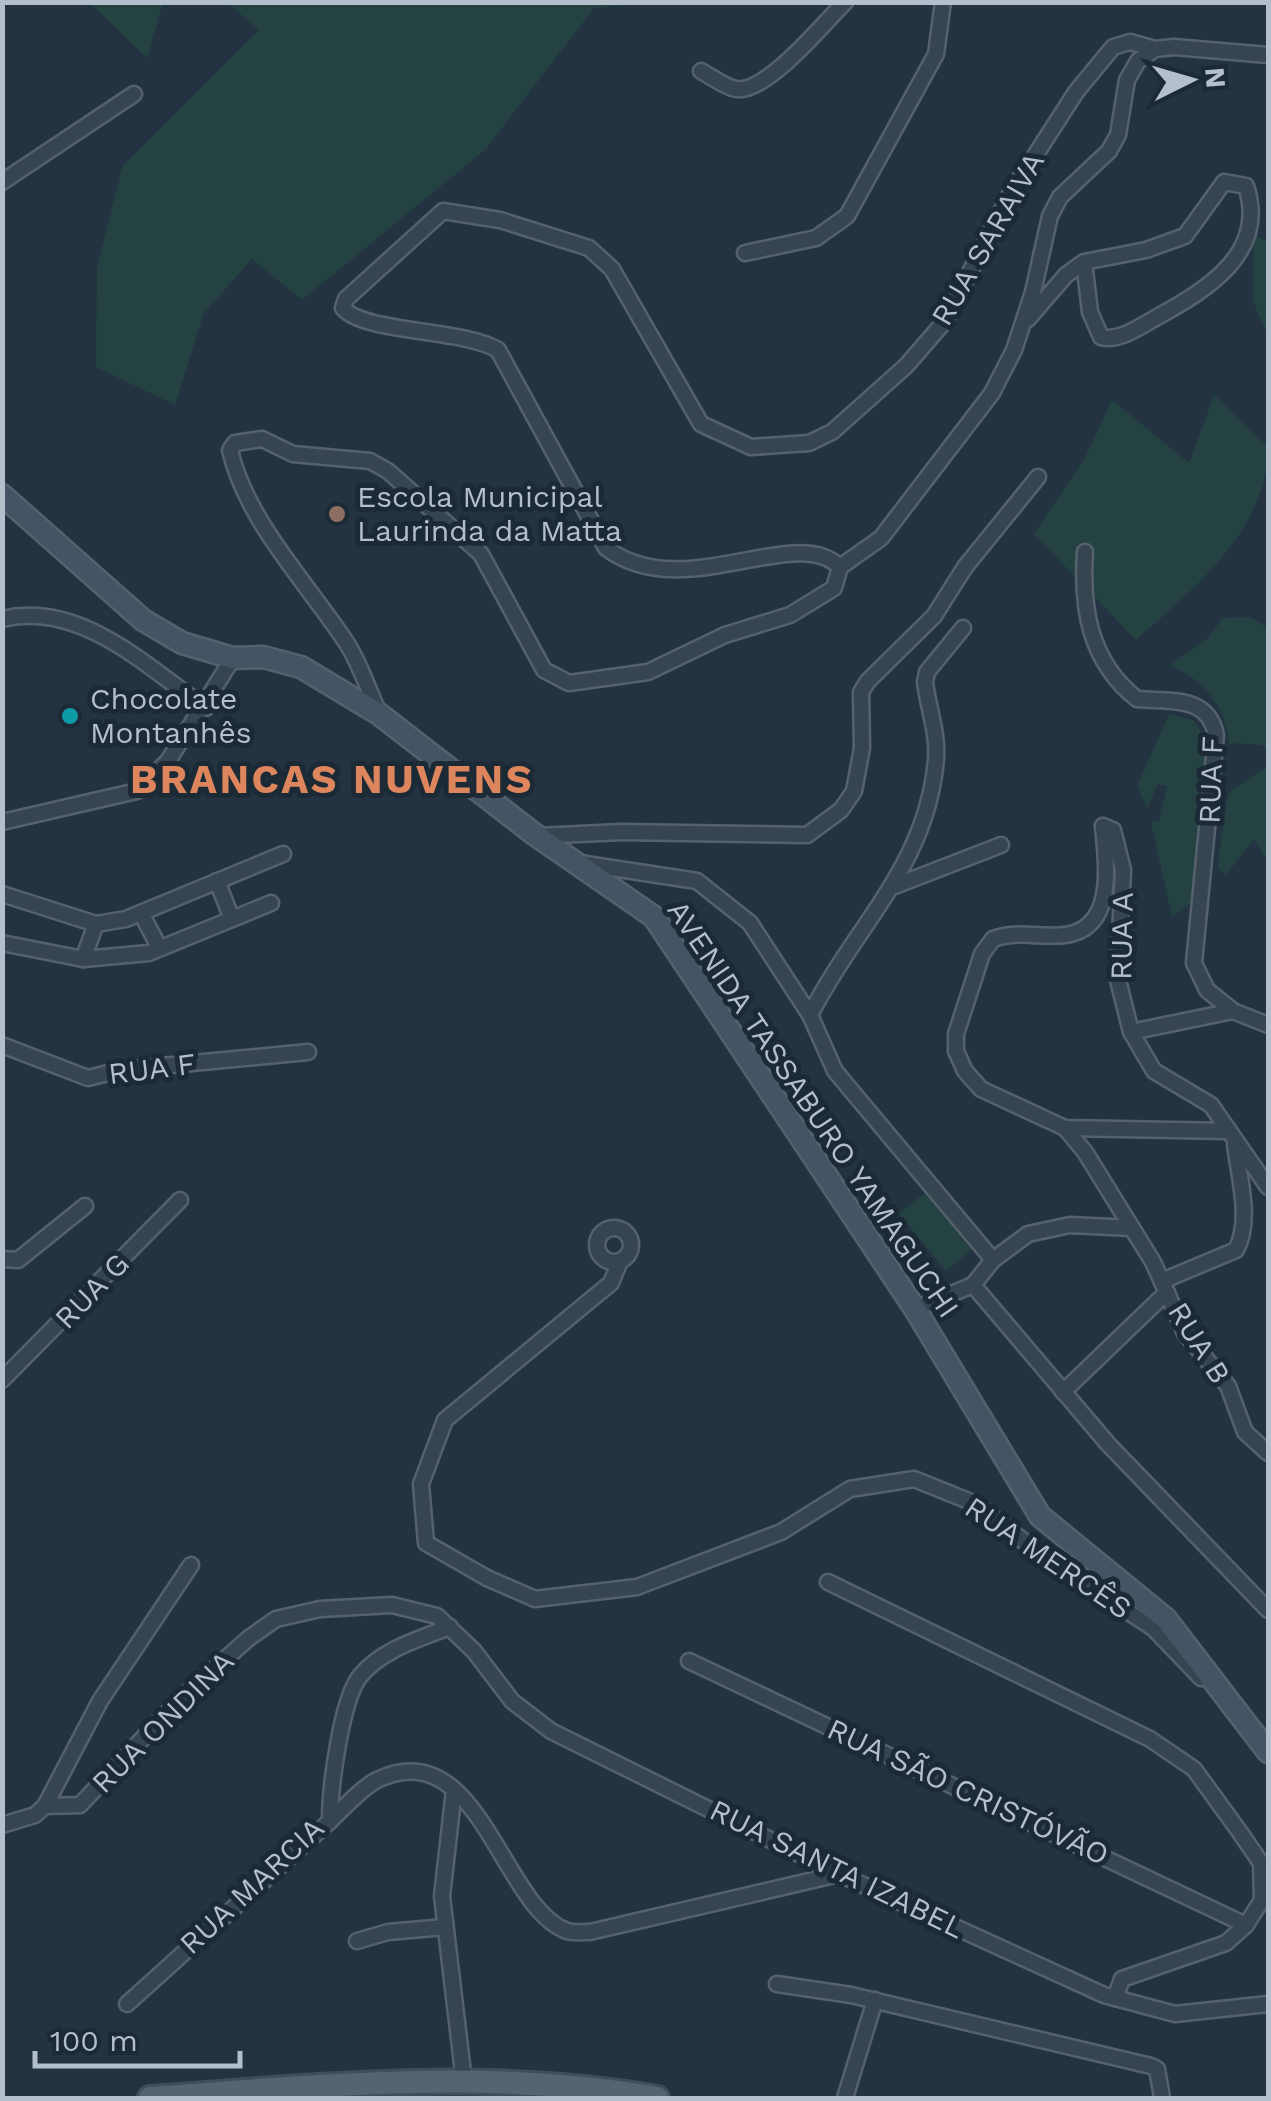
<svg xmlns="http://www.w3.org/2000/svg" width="1271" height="2101" viewBox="0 0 1271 2101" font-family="'Work Sans',sans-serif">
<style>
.green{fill:#254242}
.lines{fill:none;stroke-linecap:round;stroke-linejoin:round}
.street-casing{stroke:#55626e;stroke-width:19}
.secondary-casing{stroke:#55626e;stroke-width:25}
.primary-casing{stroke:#404e5a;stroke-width:28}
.street{stroke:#374550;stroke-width:14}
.secondary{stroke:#455464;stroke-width:20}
.primary{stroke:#556471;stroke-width:22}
.education-dot{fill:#8d6e63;stroke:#1c2a36;stroke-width:4}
.culture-dot{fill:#0f9aa8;stroke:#1c2a36;stroke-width:4}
.labels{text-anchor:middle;stroke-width:10;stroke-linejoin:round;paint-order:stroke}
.street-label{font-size:30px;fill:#b3bfcb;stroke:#1c2a36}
.poi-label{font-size:30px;fill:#b3bfcb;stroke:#1c2a36;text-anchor:start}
.district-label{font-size:40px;font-weight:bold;letter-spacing:2.5px;fill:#dd855c;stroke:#1c2a36}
</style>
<rect width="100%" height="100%" fill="#233341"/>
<g class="green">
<path d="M90 3H163L147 58Z"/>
<path d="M228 3H648L594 8 485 150 302 300 252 259 204 313 175 405 96 367 97 268 122 167 259 30Z"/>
<path d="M1254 234 1268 243V337L1253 301Z"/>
<path d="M1214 395 1268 447C1268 530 1193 589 1136 640L1034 534 1085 458 1112 400 1189 463Z"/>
<path d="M1250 617 1268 628V754L1264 745 1229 743C1224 703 1205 682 1170 665L1209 637 1223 618Z"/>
<path d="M1169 714 1193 720 1208 742V891L1172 917 1151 822 1159 821 1167 786 1157 785 1147 809 1137 786Z"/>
<path d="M1268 766V862L1254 839 1226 875 1217 868 1227 800 1232 790Z"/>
<path d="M925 1193 972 1250 946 1271 899 1214Z"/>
</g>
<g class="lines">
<defs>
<g id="street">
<path d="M701 71C712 77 725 87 736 89 766 94 824 23 845 2"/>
<path d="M2 182 134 94"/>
<path d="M745 253 816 238 847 216 936 54 943 2"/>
<path d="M1028 319 1066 275 1084 262 1146 250 1185 236 1224 182 1246 186C1268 252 1208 289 1159 316 1142 325 1120 342 1101 337L1090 312 1084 262"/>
<path d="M1085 552C1081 609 1090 662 1137 699 1171 702 1208 695 1216 735L1194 963 1207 990 1233 1011 1268 1025"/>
<path d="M840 567C796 522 683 606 606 548L498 350C464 329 363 333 343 308L346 299 443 211 500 220 589 248 612 269 701 424 751 447 809 443 832 432 906 366 945 321 1009 196 1076 92 1113 47 1130 42 1155 49"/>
<path d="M2 619C80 600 147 667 206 708"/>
<path d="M379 713C368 690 360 663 346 642 307 583 246 520 230 450L235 443 262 439 293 454 370 461 388 471 481 554 544 670 569 683 648 672 725 635 790 615 834 588 840 567 881 538 992 393 1014 350 1033 292 1050 216 1060 197 1109 151 1118 135 1127 80 1138 61 1155 49 1174 47 1268 55"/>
<path d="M2 822 137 791 168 761 233 658"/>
<path d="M1103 826C1106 862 1117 928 1065 935 1041 938 1017 930 993 939L982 954 956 1034V1051L965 1071 981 1089 1065 1128 1227 1131"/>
<path d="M1103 826 1113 830 1123 870 1118 980 1131 1032 1154 1071 1211 1105 1268 1187"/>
<path d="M538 836 621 832 807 835 841 810 854 791 862 748 861 692 868 681 934 616 965 567 1038 477"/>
<path d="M579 863 697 881 750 923 810 1015 835 1071 993 1260"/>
<path d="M217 881 232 919"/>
<path d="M895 886 1001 845"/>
<path d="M2 894 96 924 126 919 283 854"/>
<path d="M141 913 159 947"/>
<path d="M2 943 83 959 149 953 271 903"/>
<path d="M83 959 96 924"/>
<path d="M810 1015C856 924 927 866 936 759 938 732 928 708 925 682L927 672 963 628"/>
<path d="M1131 1032 1233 1011"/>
<path d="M2 1045 88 1078 120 1070 308 1052"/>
<path d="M1065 1128 1085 1152 1153 1262 1185 1333 1228 1386 1245 1432 1268 1453"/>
<circle cx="614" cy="1245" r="17"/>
<path d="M2 1259 18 1260 85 1206"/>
<path d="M620 1261 611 1283 445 1420 421 1484 426 1543 487 1578 535 1599 637 1587 781 1532 850 1489 914 1479 976 1504 1039 1553 1153 1628 1201 1678"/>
<path d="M1162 1281 1236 1250C1252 1221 1239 1177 1235 1145"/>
<path d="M973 1285 1108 1444 1268 1610"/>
<path d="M915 1309 973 1285 993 1260 1028 1234 1070 1225 1132 1228"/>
<path d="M2 1380 180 1200"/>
<path d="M1063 1392 1167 1292"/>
<path d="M828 1582 1150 1739 1194 1769 1239 1831 1261 1863 1262 1900 1246 1925 1226 1943 1122 1979 1115 1998"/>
<path d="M689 1661 1246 1925"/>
<path d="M454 1790 442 1896 464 2081"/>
<path d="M45 1806 80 1805 180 1699 249 1638 276 1619 320 1609 392 1605 437 1616 474 1651 512 1701 551 1731 839 1874 1104 1995 1175 2014 1268 2004"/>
<path d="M330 1821C344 1808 360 1789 377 1780 479 1731 501 1907 567 1931 573 1933 584 1932 590 1932L839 1874"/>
<path d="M2 1825 35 1815 45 1806 100 1701 191 1565"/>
<path d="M357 1941 388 1932 445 1927"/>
<path d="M777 1984 851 1995 1151 2066 1157 2069 1162 2098"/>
<path d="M127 2004 330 1821C330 1789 341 1698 361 1675 383 1649 419 1639 450 1627"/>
<path d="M845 2098 875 2000"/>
</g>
<path id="secondary" d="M2 495 143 620 182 643 233 658 263 657 301 667 379 714 534 834 654 917 915 1309 1040 1516 1166 1619 1268 1752"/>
<path id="primary" d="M150 2098C319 2086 489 2068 657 2098"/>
</defs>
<use href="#street" class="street-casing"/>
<use href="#secondary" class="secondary-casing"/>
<use href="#primary" class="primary-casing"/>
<use href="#street" class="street"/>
<use href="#secondary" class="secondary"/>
<use href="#primary" class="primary"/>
</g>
<circle class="education-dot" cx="337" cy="514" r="10"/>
<circle class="culture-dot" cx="70" cy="716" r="10"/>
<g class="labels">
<g class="street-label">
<text transform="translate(988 239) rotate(-60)" y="10">RUA SARAIVA</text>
<text transform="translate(1211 780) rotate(-88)" y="10">RUA F</text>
<text transform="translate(1122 936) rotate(-89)" y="10">RUA A</text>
<text transform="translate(152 1069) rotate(-7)" y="10">RUA F</text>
<text transform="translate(813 1109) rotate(56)" y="10">AVENIDA TASSABURO YAMAGUCHI</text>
<text transform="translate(92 1291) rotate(-46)" y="10">RUA G</text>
<text transform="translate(1199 1343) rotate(58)" y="10">RUA B</text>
<text transform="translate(1048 1558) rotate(34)" y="10">RUA MERCÊS</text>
<text transform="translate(163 1722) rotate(-45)" y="10">RUA ONDINA</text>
<text transform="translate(968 1792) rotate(25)" y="10">RUA SÃO CRISTÓVÃO</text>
<text transform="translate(837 1869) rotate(26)" y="10">RUA SANTA IZABEL</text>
<text transform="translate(252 1886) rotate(-43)" y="10">RUA MARCIA</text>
</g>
<g class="poi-label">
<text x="357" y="507">Escola Municipal<tspan x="357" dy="34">Laurinda da Matta</tspan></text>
<text x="90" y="709">Chocolate<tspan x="90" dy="34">Montanhês</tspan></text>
</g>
<g class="district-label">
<text x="332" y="793">BRANCAS NUVENS</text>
</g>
</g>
<rect width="1271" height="2101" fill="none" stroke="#b3bfcb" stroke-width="10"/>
<g transform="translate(1191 80) rotate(85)" stroke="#1c2a36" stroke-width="8" paint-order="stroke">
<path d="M0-8L18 38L0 25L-18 38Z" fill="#b3bfcb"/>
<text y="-15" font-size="28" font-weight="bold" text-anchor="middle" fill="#b3bfcb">N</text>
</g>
<path d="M35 2051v15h205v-15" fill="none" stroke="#b3bfcb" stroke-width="5"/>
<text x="50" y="2051" font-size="30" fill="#b3bfcb" stroke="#1c2a36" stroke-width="8" paint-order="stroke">100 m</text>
</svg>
